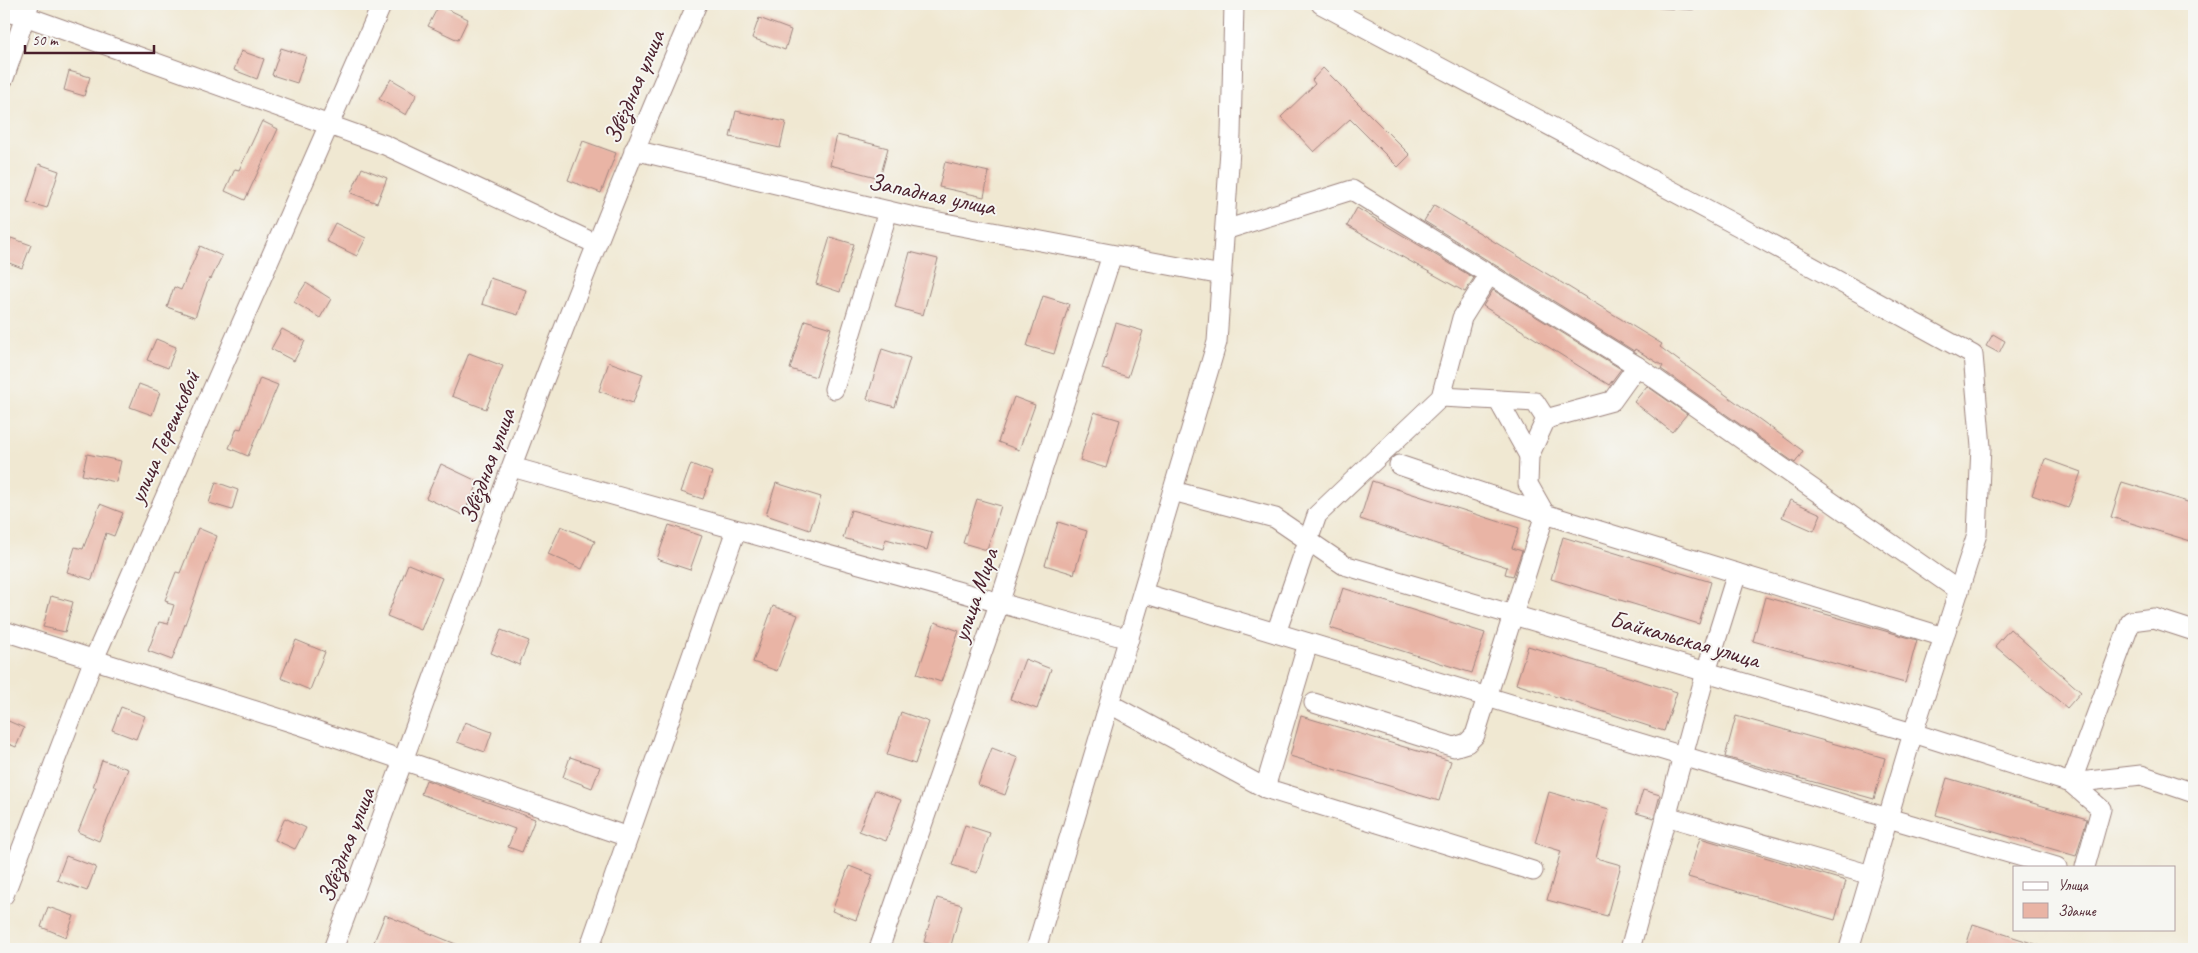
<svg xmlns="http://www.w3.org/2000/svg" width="2198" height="953" viewBox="0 0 2198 953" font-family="Caveat,sans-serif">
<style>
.building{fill:#e9b4a5}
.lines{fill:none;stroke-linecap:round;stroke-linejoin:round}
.minor-casing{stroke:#9d847e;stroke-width:21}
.minor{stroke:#fff;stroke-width:19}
.rail-casing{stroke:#4a1f2b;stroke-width:5.5}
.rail{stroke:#f6f6f2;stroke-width:4;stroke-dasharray:11;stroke-linecap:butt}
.labels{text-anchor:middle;stroke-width:4;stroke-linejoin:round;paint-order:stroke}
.street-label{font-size:24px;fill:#4a1f2b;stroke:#f6f6f2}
</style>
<rect width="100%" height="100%" fill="#f6f6f2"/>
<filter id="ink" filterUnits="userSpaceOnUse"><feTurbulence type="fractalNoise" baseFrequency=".02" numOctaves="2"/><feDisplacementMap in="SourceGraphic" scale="10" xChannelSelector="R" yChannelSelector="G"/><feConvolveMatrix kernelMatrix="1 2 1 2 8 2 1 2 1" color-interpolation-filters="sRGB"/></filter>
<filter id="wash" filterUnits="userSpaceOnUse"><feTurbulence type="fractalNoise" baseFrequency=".0096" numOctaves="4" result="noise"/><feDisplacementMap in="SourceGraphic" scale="20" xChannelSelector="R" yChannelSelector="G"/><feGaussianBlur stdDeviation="1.12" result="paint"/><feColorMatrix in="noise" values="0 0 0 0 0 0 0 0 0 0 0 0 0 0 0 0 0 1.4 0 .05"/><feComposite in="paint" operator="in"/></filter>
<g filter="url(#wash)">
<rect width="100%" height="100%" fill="#f0e8d2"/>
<g id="blocks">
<g class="building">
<path d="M439 5 468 19 458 40 428 26Z"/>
<path d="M759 18 791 30 785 50 752 38Z"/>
<path d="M281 48 306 56 297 83 272 75Z"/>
<path d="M241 51 264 59 257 79 234 70Z"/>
<path d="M1323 68 1410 155 1398 167 1350 119 1314 152 1281 117 1315 84 1312 80Z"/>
<path d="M69 71 90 77 84 96 64 90Z"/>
<path d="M391 79 417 94 406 115 379 99Z"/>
<path d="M736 111 786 122 780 148 730 137Z"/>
<path d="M262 121 278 129 245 200 225 191 235 169 239 170Z"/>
<path d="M837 135 888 148 880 178 830 165Z"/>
<path d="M583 141 616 153 601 193 568 180Z"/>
<path d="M945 162 989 172 984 197 939 187Z"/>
<path d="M39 164 59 171 47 208 27 202Z"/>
<path d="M362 168 387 178 377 203 351 193Z"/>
<path d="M1434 205 1662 344 1660 347 1803 451 1795 463 1661 369 1663 366 1635 349 1634 351 1424 221Z"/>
<path d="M1357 208 1474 278 1465 292 1347 226Z"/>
<path d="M335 223 366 238 357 256 326 241Z"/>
<path d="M830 237 854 244 840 292 816 284Z"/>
<path d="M11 238 31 245 22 268 4 261Z"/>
<path d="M200 246 222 256 211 279 209 278 195 317 167 307 174 287 181 290Z"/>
<path d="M910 252 938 259 923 315 895 307Z"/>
<path d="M490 278 526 290 518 315 482 304Z"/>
<path d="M306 283 331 299 320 318 294 302Z"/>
<path d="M1493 290 1621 369 1609 385 1483 306Z"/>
<path d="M1043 296 1069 304 1054 354 1027 346Z"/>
<path d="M805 320 831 328 816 377 790 369Z"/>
<path d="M1116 323 1143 331 1128 377 1102 369Z"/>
<path d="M282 329 305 341 294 361 271 349Z"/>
<path d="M1993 334 2005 341 1999 353 1986 346Z"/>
<path d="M156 339 176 347 168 368 147 360Z"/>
<path d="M882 349 910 358 895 407 867 399Z"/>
<path d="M469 353 503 366 486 409 452 396Z"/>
<path d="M609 362 643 374 633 403 599 391Z"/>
<path d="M260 378 278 385 248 456 229 448 237 428 241 429Z"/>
<path d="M139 384 160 392 152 415 130 407Z"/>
<path d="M1647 386 1687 414 1672 432 1634 402Z"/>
<path d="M1014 397 1035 405 1019 450 998 442Z"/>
<path d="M1094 412 1120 420 1106 468 1080 460Z"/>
<path d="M87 454 121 461 116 482 82 475Z"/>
<path d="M2045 459 2081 472 2068 508 2032 495Z"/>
<path d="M441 464 479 482 463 515 426 498Z"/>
<path d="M691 464 712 472 703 499 681 492Z"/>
<path d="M1372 481 1519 528 1512 548 1522 551 1513 576 1505 574 1507 567 1360 519Z"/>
<path d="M216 482 238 490 232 510 209 503Z"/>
<path d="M2122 482 2194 504V542L2111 517Z"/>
<path d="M776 483 821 497 810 530 766 515Z"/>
<path d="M977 499 1001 506 987 550 963 543Z"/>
<path d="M1790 500 1821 514 1814 531 1782 517Z"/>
<path d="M100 504 123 513 114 536 106 533 92 580 67 572 75 547 83 549Z"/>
<path d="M851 510 932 532 927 550 886 539 883 549 843 538Z"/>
<path d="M1058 522 1087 531 1074 574 1045 565Z"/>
<path d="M669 525 702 536 690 570 657 559Z"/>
<path d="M561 526 595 541 582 569 548 554Z"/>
<path d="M198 528 217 536 172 660 148 651 159 622 168 624 174 605 167 603 168 601 165 600 176 572 180 573Z"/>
<path d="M1563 537 1711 582 1699 624 1551 579Z"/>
<path d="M408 564 442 578 421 630 387 616Z"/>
<path d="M1343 588 1485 633 1472 673 1330 628Z"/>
<path d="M51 596 73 602 65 632 43 627Z"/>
<path d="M1765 597 1917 640 1905 683 1753 641Z"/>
<path d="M773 606 798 615 777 671 753 662Z"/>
<path d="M935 622 959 631 941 682 917 674Z"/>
<path d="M2010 629 2081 692 2067 708 1995 646Z"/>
<path d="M501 630 529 641 519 665 491 653Z"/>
<path d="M296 640 325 652 310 690 281 678Z"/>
<path d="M1528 646 1677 692 1664 731 1516 684Z"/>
<path d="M1025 659 1051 669 1037 709 1010 699Z"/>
<path d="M121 707 145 716 136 739 112 730Z"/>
<path d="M901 712 929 722 915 764 887 755Z"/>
<path d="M1301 716 1451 761 1439 801 1290 756Z"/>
<path d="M1736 716 1885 758 1874 799 1725 757Z"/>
<path d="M4 719 24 728 16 747 4 742Z"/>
<path d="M465 722 492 732 485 752 457 742Z"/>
<path d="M992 748 1018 758 1005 795 978 785Z"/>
<path d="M570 757 600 767 592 788 563 777Z"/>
<path d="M102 760 128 769 99 841 78 832 96 787H93Z"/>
<path d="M1947 778 2087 819 2076 856 1936 815Z"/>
<path d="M426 780 535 819 522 852 508 847 515 829 421 794Z"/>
<path d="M875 790 901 800 886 841 859 831Z"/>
<path d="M1643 790 1660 795 1654 818 1636 813Z"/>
<path d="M1549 792 1609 809 1596 858 1621 865 1607 916 1547 900 1561 851 1535 843Z"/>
<path d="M285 818 306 828 295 849 275 840Z"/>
<path d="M965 825 990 833 977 873 952 865Z"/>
<path d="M1700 838 1846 881 1835 920 1688 877Z"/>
<path d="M66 856 96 867 87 891 57 880Z"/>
<path d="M849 866 873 875 856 920 832 911Z"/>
<path d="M937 898 962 905 950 949 924 942Z"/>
<path d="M48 907 74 916 66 937 41 927Z"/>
<path d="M385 915 468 949H371Z"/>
<path d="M1973 924 2041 946V949H1965Z"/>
</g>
</g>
</g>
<g filter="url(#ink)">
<use href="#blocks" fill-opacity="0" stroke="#9d847e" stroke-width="1"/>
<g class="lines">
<defs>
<g id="minor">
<path d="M1321 4 1740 227 1973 355 1981 447 1977 534 1913 733 1849 949"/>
<path d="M4 12 25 16 385 145 596 244"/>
<path d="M4 78 29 5"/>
<path d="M634 150 918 218 1222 275"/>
<path d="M1225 230 1352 190 1637 366"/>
<path d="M834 389 888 211"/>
<path d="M1441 397 1535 402 1546 419"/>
<path d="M1498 400 1529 456"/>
<path d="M1399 465 1545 514 1944 637"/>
<path d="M512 467 1129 639"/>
<path d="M1173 491 1275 518 1344 565 1913 733 2071 783 2141 775 2194 793"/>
<path d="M1143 593 1888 818 2057 867"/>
<path d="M4 631 300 725 628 837"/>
<path d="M1276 633 1317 515 1441 397 1462 318 1489 275"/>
<path d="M1314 703 1454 747 1467 743 1475 735 1545 514 1528 484 1529 456 1546 419 1612 401 1637 366 1959 591"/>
<path d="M1110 704 1265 788 1533 871"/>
<path d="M1265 788 1308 643"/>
<path d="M1666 816 1871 875"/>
<path d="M2085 867 2101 809 2071 783 2131 621 2154 618 2194 631"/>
<path d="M4 895 94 659 382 4"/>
<path d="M333 949C452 633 561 313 697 4"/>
<path d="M589 949 736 530"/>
<path d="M879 949 999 604 1112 255"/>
<path d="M1036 949 1217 342 1231 135 1234 4"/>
<path d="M1630 949 1706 672 1737 573"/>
</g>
</defs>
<use href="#minor" class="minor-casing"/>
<use href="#minor" class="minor"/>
<defs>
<path id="rail" d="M1633 4 1691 7 1720 4"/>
</defs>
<use href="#rail" class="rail-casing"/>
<use href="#rail" class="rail"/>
</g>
</g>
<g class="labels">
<g class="street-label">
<text transform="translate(634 87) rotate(-67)" y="8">Звёздная улица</text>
<text transform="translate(932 194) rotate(12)" y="8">Западная улица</text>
<text transform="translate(164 437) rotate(-66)" y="8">улица Терешковой</text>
<text transform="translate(487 466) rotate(-70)" y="8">Звёздная улица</text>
<text transform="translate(975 595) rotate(-71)" y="8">улица Мира</text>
<text transform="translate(1685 639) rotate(16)" y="8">Байкальская улица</text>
<text transform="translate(346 845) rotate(-69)" y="8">Звёздная улица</text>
</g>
</g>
<rect width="2198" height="953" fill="none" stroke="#f6f6f2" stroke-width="20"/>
<rect x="2013" y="866" width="162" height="65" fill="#f6f6f2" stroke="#b1a0a2"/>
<rect x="2023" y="882" width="25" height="8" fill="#ffffff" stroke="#b1a0a2"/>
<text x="2058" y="890" font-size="15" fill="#4a1f2b">Улица</text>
<rect x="2023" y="903" width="25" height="15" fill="#e9b4a5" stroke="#b1a0a2"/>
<text x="2058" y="916" font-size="15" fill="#4a1f2b">Здание</text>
<path d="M25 45v8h129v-8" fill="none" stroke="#4a1f2b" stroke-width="2.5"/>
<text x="32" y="45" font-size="15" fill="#4a1f2b" stroke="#f6f6f2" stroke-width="4" paint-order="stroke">50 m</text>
</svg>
